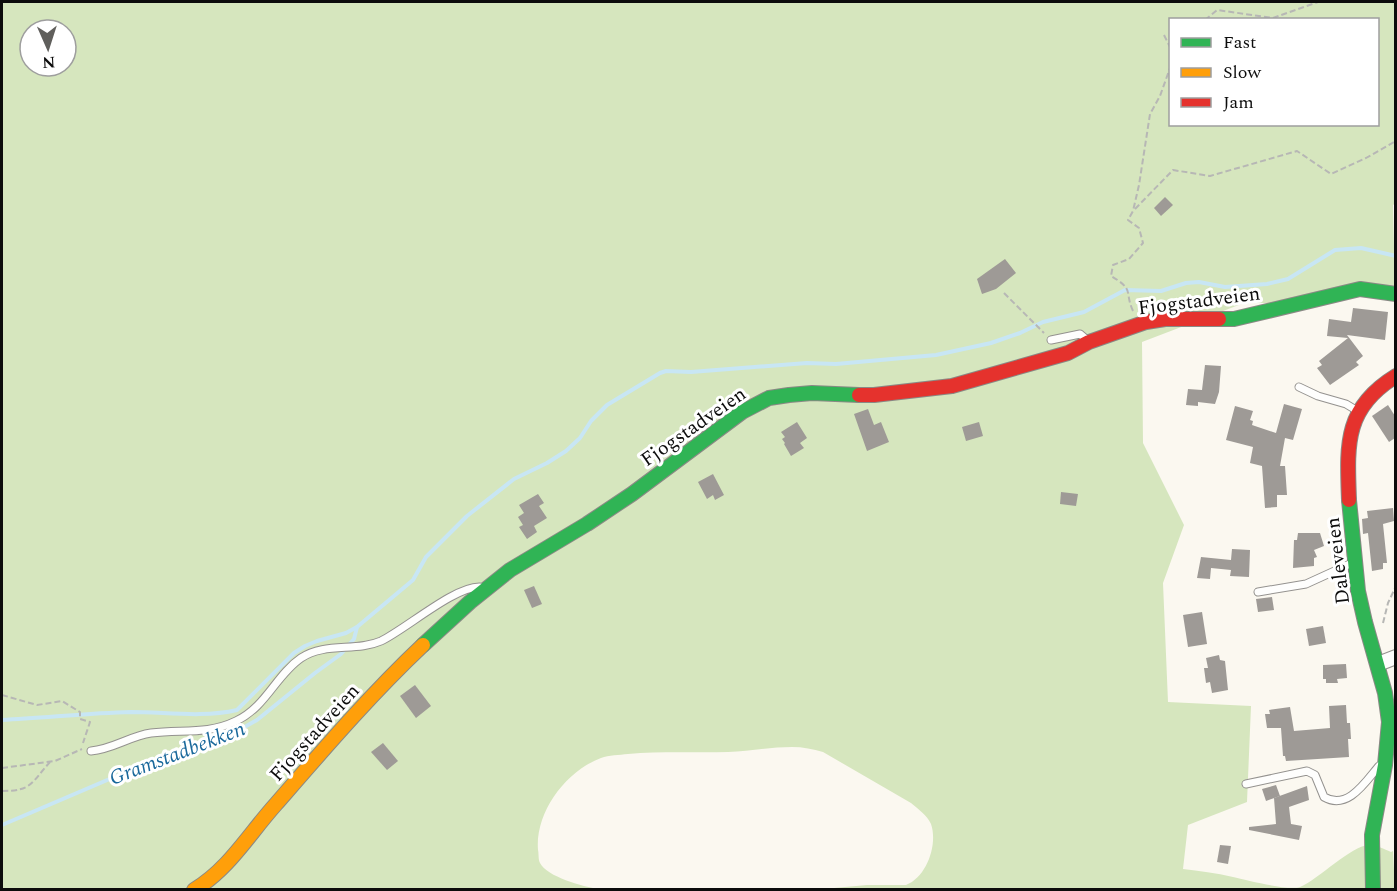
<svg xmlns="http://www.w3.org/2000/svg" width="1397" height="891" viewBox="0 0 1397 891" font-family="Spectral,serif">
<style>
.forest{fill:#d6e6be;fill-rule:evenodd}
.lines{fill:none;stroke-linecap:round;stroke-linejoin:round}
.stream{stroke:#c8e6f4;stroke-width:4}
.building{fill:#9e9a96}
.lane-casing{stroke:#94928f;stroke-width:9}
.street-casing{stroke:#94928f;stroke-width:16}
.fast-casing{stroke:#8a8985;stroke-width:16}
.slow-casing{stroke:#8a8985;stroke-width:16}
.jam-casing{stroke:#8a8985;stroke-width:16}
.path{stroke:#b7b7b5;stroke-width:2;stroke-dasharray:6 3;stroke-linecap:butt}
.lane{stroke:#fefefd;stroke-width:7}
.street{stroke:#fefefd;stroke-width:14}
.fast{stroke:#30b455;stroke-width:14}
.slow{stroke:#ff9f0a;stroke-width:14}
.jam{stroke:#e5322d;stroke-width:14}
.labels{text-anchor:middle;stroke-width:6;stroke-linejoin:round;paint-order:stroke}
.street-label{font-size:20px;fill:#0c0c0c;stroke:#fff}
.water-label{font-size:21px;font-style:italic;fill:#19689b;stroke:#fff}
</style>
<rect width="100%" height="100%" fill="#fbf8f0"/>
<path class="forest" d="M2 2H1395L1396 203 1393 205 1395 287 1320 303H1244L1142 342 1143 443 1184 525 1163 583 1168 702 1251 706 1247 802 1188 825 1183 869C1199 871 1216 873 1233 877 1247 880 1287 891 1300 887 1319 879 1352 845 1369 845 1377 845 1384 849 1391 852L1393 851 1395 889H823L867 885H906C927 877 938 844 931 824 927 815 918 809 911 803L823 752C813 749 803 747 792 747 771 747 749 751 728 752 695 753 661 751 628 754 619 755 609 755 601 758 566 771 535 812 538 850 539 854 538 859 540 863 547 877 583 886 597 889L2 890ZM1170 20H1378V124H1170ZM30 30H66V66H30Z"/>
<g class="lines">
<g class="stream">
<path d="M2 720C45 718 88 713 131 712 166 712 202 718 237 710L294 653 305 646 317 641 346 633 357 627 413 580 426 557 467 516 514 479 547 463 566 451 580 438 591 421 607 405 660 373 666 371 691 372 807 363 836 364 936 355 991 343 1020 333 1043 322 1084 312 1125 290 1161 291 1186 283 1199 282 1225 287 1267 284 1288 279 1335 250 1361 248 1396 256"/>
<path d="M2 825 133 769 161 762 234 733 257 720 315 673 341 654 354 639 357 627"/>
</g>
</g>
<g class="building">
<path d="M1165 197 1173 205 1161 216 1154 208Z"/>
<path d="M1005 259 1016 273 996 289 982 294 977 279Z"/>
<path d="M1353 308 1388 312 1385 340 1347 335 1363 356 1356 362 1359 365 1330 385 1317 368 1322 365 1319 361 1348 338 1327 336 1329 319 1351 322Z"/>
<path d="M1205 365 1221 366 1219 392 1215 404 1198 402V406L1186 405 1188 389 1202 390Z"/>
<path d="M1284 404 1302 409 1293 440 1285 438 1280 466H1285L1287 495H1277V507L1265 508 1262 466 1250 463 1253 447 1226 440 1235 406 1253 411 1250 420 1253 421 1252 425 1276 433Z"/>
<path d="M1388 405 1395 416V438L1389 442 1372 416Z"/>
<path d="M868 409 874 425 881 422 889 442 867 451 854 414Z"/>
<path d="M797 422 807 438 800 443 804 448 791 456 784 444 785 443 782 439 785 437 781 432Z"/>
<path d="M979 422 983 436 966 441 962 427Z"/>
<path d="M713 474 724 495 715 500 713 495 707 499 698 482Z"/>
<path d="M1061 492 1078 494 1076 506 1060 504Z"/>
<path d="M538 494 544 503 539 506 547 518 534 526 537 532 527 539 519 527 523 525 518 517 524 513 519 505Z"/>
<path d="M1393 508 1394 521 1383 524 1387 563H1383V569L1372 571 1368 533 1363 534 1362 519 1368 518 1367 511Z"/>
<path d="M1298 533H1320L1324 546 1314 550 1317 557 1314 558V566L1293 568 1294 540H1297Z"/>
<path d="M1232 549 1250 550 1249 577 1230 576 1231 570 1211 568 1210 579 1197 578 1201 557 1231 560Z"/>
<path d="M534 586 542 604 532 608 524 590Z"/>
<path d="M1272 597 1274 610 1258 612 1256 599Z"/>
<path d="M1202 612 1207 644 1188 647 1183 615Z"/>
<path d="M1323 626 1326 643 1309 646 1306 629Z"/>
<path d="M1219 655 1220 660 1225 661 1228 690 1212 693 1210 682 1206 683 1204 668H1208L1206 658Z"/>
<path d="M1346 664 1347 678 1337 679 1338 683H1326V679H1323V665Z"/>
<path d="M415 685 431 706 416 718 400 696Z"/>
<path d="M1346 705 1347 723H1350L1351 739H1348L1349 757 1286 761 1285 756H1283L1281 728H1267L1265 714H1270L1269 710 1290 707 1294 731 1330 728 1329 706Z"/>
<path d="M383 743 398 761 387 770 371 752Z"/>
<path d="M1276 785 1280 796 1266 801 1262 789Z"/>
<path d="M1307 786 1309 800 1289 807 1291 824 1302 826 1299 840 1249 830V827L1276 824 1274 798Z"/>
<path d="M1220 845 1231 846 1228 864 1217 862Z"/>
</g>
<g class="lines">
<defs>
<g id="lane">
<path d="M1051 340 1080 334 1087 340"/>
<path d="M1299 387 1318 396 1346 404 1356 410"/>
<path d="M1258 592 1306 584 1352 563"/>
<path d="M91 751C113 749 130 736 151 733 182 729 207 735 236 721 266 707 276 675 301 658 325 642 356 652 381 641 406 629 455 586 480 587"/>
<path d="M1246 784 1307 771 1315 775 1324 797C1348 811 1366 781 1379 766"/>
</g>
<path id="street" d="M1378 664 1396 657"/>
<g id="fast">
<path d="M1219 319H1234L1360 289 1396 294"/>
<path d="M1349 500 1358 591 1365 622 1385 693 1389 722 1385 765 1372 835 1373 890"/>
<path d="M423 645 470 602 510 570 587 524 632 494 742 412 769 398 789 395 812 393 859 395"/>
</g>
<path id="slow" d="M194 890C229 869 249 834 276 804 323 750 371 694 423 645"/>
<g id="jam">
<path d="M859 395H874L952 386 1068 353 1089 342 1146 322 1165 319H1219"/>
<path d="M1349 500C1347 444 1344 408 1396 376"/>
</g>
</defs>
<use href="#lane" class="lane-casing"/>
<use href="#street" class="street-casing"/>
<use href="#fast" class="fast-casing"/>
<use href="#slow" class="slow-casing"/>
<use href="#jam" class="jam-casing"/>
<g class="path">
<path d="M1205 20 1217 10 1273 18 1318 2"/>
<path d="M1164 35 1170 47V58"/>
<path d="M1135 209 1173 170 1210 176 1297 151 1331 174 1366 158 1396 141"/>
<path d="M1004 293 1044 333"/>
<path d="M1133 311C1124 291 1135 290 1111 276L1113 265 1129 259 1143 243 1139 228 1128 220 1133 211 1139 185 1150 114 1160 96 1170 68"/>
<path d="M1383 623 1388 603 1396 586"/>
<path d="M2 695 37 705 62 701 80 712V719L90 722 83 743"/>
<path d="M2 768 55 761 82 749"/>
<path d="M2 791C32 791 31 783 50 762"/>
</g>
<use href="#lane" class="lane"/>
<use href="#street" class="street"/>
<use href="#fast" class="fast"/>
<use href="#slow" class="slow"/>
<use href="#jam" class="jam"/>
</g>
<g class="labels">
<g class="street-label">
<text transform="translate(1199 300) rotate(-7)" y="7">Fjogstadveien</text>
<text transform="translate(693 426) rotate(-35)" y="7">Fjogstadveien</text>
<text transform="translate(1337 561) rotate(-97)" y="7">Daleveien</text>
<text transform="translate(314 732) rotate(-48)" y="7">Fjogstadveien</text>
</g>
<g class="water-label">
<text transform="translate(177 753) rotate(-21)" y="7">Gramstadbekken</text>
</g>
</g>
<rect width="1397" height="891" fill="none" stroke="#0c0c0c" stroke-width="6"/>
<rect x="1169" y="18" width="210" height="108" fill="#ffffff" stroke="#9e9e9e" stroke-width="1.5"/>
<rect x="1181" y="38" width="30" height="9" fill="#30b455" stroke="#9e9e9e" stroke-width="1.5"/>
<text x="1223" y="48" font-size="18" fill="#0c0c0c">Fast</text>
<rect x="1181" y="68" width="30" height="9" fill="#ff9f0a" stroke="#9e9e9e" stroke-width="1.5"/>
<text x="1223" y="78" font-size="18" fill="#0c0c0c">Slow</text>
<rect x="1181" y="98" width="30" height="9" fill="#e5322d" stroke="#9e9e9e" stroke-width="1.5"/>
<text x="1223" y="108" font-size="18" fill="#0c0c0c">Jam</text>
<g transform="translate(48 48) rotate(177)"><circle r="28" fill="#ffffff" stroke="#9e9e9e" stroke-width="1.5"/>
<path d="M0-4.5L10 22L0 15L-10 22Z" fill="#605f5c"/>
<text y="-9" font-size="16" font-weight="bold" text-anchor="middle" fill="#0c0c0c">N</text>
</g>
</svg>
